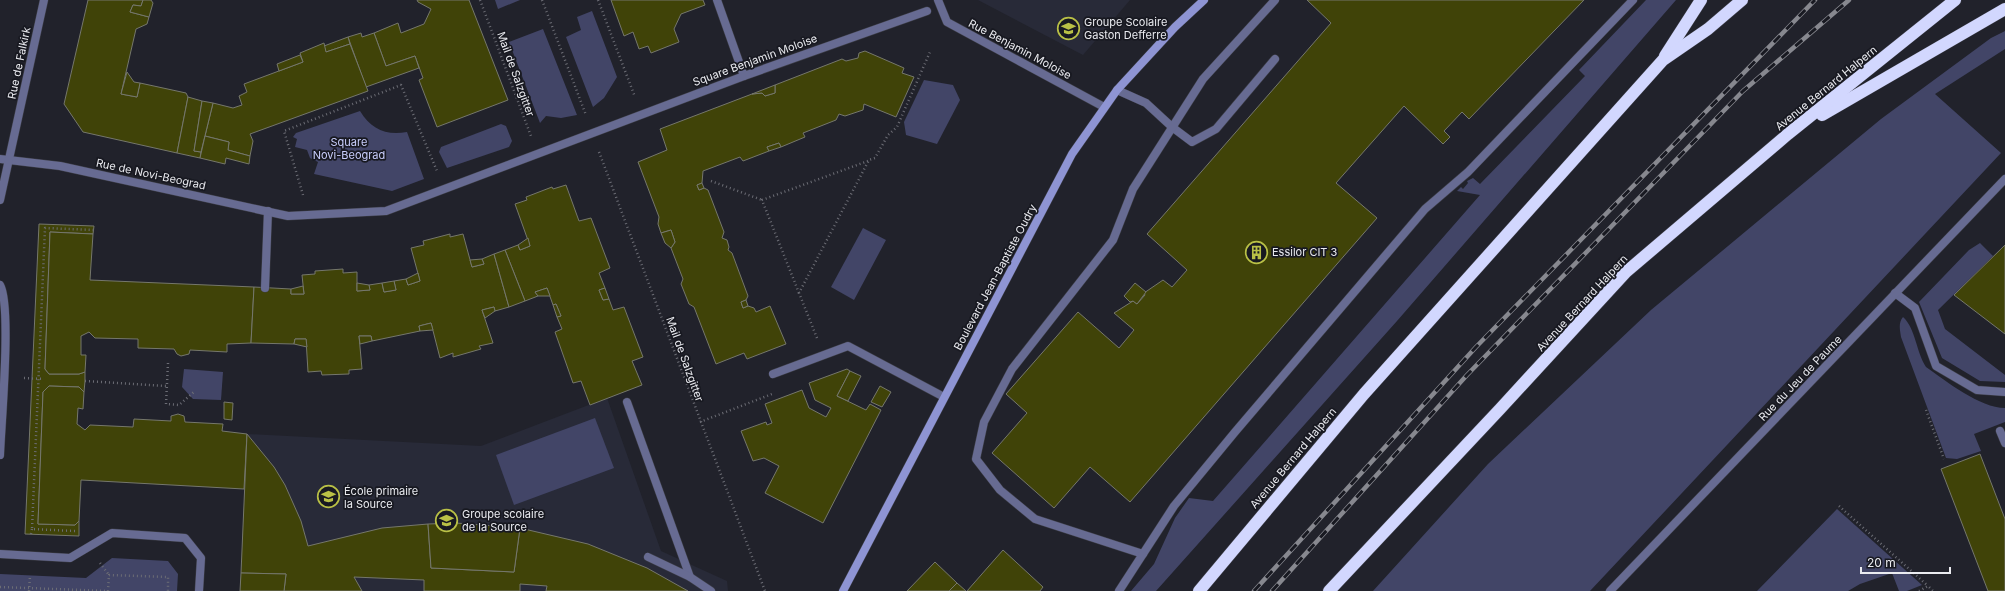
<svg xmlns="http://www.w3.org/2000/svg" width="2005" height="591" viewBox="0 0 2005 591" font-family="Inter,sans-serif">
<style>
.built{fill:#282a38}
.green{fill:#424567}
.building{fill:#404308;stroke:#75776c}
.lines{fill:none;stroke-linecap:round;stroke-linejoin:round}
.lane-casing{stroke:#3d3e47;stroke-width:9}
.street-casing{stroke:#3d3e47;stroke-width:9}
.secondary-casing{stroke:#3d3e47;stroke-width:9}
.highway-casing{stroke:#3d3e47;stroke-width:13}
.path{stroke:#6c6d75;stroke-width:2.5;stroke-dasharray:1 3;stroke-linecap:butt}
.lane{stroke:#676b92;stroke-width:8}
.street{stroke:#676b92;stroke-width:8}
.secondary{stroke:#8e94d3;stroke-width:8}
.highway{stroke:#d2d7fe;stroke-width:12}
.rail-casing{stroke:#87888f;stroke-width:4.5}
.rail{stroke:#181921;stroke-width:3;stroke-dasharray:9;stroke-linecap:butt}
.labels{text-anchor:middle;stroke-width:3.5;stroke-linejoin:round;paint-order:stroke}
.poi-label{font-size:11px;fill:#eaebf0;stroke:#181921;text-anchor:start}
.street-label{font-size:11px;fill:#eaebf0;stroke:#181921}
.park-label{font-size:11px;fill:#c9cefc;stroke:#181921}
</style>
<rect width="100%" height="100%" fill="#21222b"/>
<g class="built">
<path d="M978 0H1130L1083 55Z"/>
<path d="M607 398 661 551 727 581 728 591H240L247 434 481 446Z"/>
</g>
<g class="green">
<path d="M495 0H520L498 9Z"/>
<path d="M1646 0H1676L1397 321 1156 591H1131L1154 564 1175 518 1189 498 1213 501 1480 195 1457 191 1461 187 1463 189 1468 183 1467 181 1473 178 1480 184 1585 76 1579 70Z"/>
<path d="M592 11 617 77 604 98 593 107 566 37 581 30 577 17Z"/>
<path d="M543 29 577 115 561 118 546 116 540 123 509 42Z"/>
<path d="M2005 31V49L1935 94 2001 153 1590 591H1373L1488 464 1651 310 1881 119 1991 38Z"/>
<path d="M924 80 953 85 960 100 937 144 906 135 904 122Z"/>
<path d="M360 111C371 129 386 136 407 132L424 179 392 191 314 174 318 162 310 158 307 150 295 147 297 139 293 137 296 133Z"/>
<path d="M501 124 506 126 512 141 509 147 447 168 439 152 441 147Z"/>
<path d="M863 228 886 240 854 300 831 287Z"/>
<path d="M1980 243 1993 256 1938 310 1945 329 2005 375V382L1980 381 1942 358 1919 302 1969 250Z"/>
<path d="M1903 317C1916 329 1916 352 1926 367 1946 381 1980 408 2005 408V422L1974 434 1981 451 1957 459 1946 458 1901 337C1900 330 1898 323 1903 317Z"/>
<path d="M184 369 223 372 221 400 193 399 182 387Z"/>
<path d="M595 418 614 468 514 505 496 455Z"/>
<path d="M1837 509 1922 585 1907 591H1899L1892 573 1860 584 1848 591H1757Z"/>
<path d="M112 558 168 561 178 574 177 591H0V574L86 578Z"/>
</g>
<g class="building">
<path d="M88 0H143L141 6 133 5 130 12 149 17 147 24 136 29 121 94 137 97 140 83 186 93 188 97 177 153 83 132 64 104Z"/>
<path d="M143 0H151L153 3 149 17 130 12 133 5 141 6Z"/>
<path d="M417 0H469L508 100 437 127 419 80 423 78 415 56 386 66 374 33 398 23 401 33 424 24 431 9 418 2Z"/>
<path d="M611 0H703L705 5 681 14 674 29 679 42 651 53 648 46 639 49 633 32 624 36Z"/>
<path d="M1307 0H1584L1469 119 1462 112 1444 131 1450 137 1443 144 1404 106 1336 183 1377 218 1130 502 1090 467 1054 508 992 453 1027 413 1006 394 1078 312 1119 348 1134 330 1114 313 1133 301 1137 304 1145 295 1144 293 1163 280 1172 287 1187 270 1147 234 1331 23Z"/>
<path d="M361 33 362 37 374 33 386 66 415 56 419 68 366 87 348 37Z"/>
<path d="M348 37 350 44 326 52 324 46Z"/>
<path d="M324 43 326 52 350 44 368 91 250 134 253 141 250 156 228 150 229 142 205 136 213 103 233 108 242 105 239 96 247 92 244 84 303 62 300 53Z"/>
<path d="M865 51 904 68 902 73 914 77 896 117 864 104 863 110 845 116 839 114 836 120 803 133 805 137 781 147 779 143 767 147 769 151 743 161 740 157 703 171 702 183 697 185 699 190 704 188 708 190 724 232 722 238 727 240 729 247 728 250 732 253 748 296 746 300 741 302 743 308 748 306 754 308 756 312 770 306 786 344 747 359 744 353 716 364 694 307 689 304 681 284 683 279 671 248 675 242 671 230 661 233 658 224 659 217 638 162 667 150 660 129 752 94 762 93 765 96 775 93V85L842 59 846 61 858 58 859 53Z"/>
<path d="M300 55 303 62 279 71 277 64Z"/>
<path d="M127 72 134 82 140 83 137 97 121 94Z"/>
<path d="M775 85V93L765 96 762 93 752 94Z"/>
<path d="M188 97 202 101 194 151 201 152 200 158 177 153Z"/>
<path d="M202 101 213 103 201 152 194 151Z"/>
<path d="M205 136 229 142 228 150 250 156 249 164 226 158 225 164 200 158Z"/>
<path d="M779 143 781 147 769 151 767 147Z"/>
<path d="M702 183 704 188 699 190 697 185Z"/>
<path d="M566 185 579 221 591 218 610 268 599 273 605 288 599 290 603 300 609 299 613 310 624 307 643 357 632 361 642 385 590 405 581 381 573 383 555 332 562 329 557 317 561 316 556 304 553 305 547 288 535 292 538 296 525 301 505 250 518 245 520 250 530 246 515 204 527 200 526 197 552 187 553 189Z"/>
<path d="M39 224 94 226 93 234 50 232 45 369 49 374H79L85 372V381L84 392 79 387 49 386 43 392 38 524 75 525 79 521V536L25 534Z"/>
<path d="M671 230 675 242 671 248 665 243 661 233Z"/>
<path d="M50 232 93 234 90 280 254 287 251 343 227 344V352L190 350 189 354 181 356 177 354 174 349 138 348V339L95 338 89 332 81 336V355H86L85 372 79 374H49L45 369Z"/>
<path d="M450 234V237L463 234 472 267 484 264 482 259 494 254 509 307 495 311 494 307 482 310 493 343 479 346 481 349 453 357V353L440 358 431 323 419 326 420 331 372 341 371 336H359L362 369 349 370V374L322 375 321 371 308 372 306 339H295L294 344 251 343 254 287 291 289V294H304L302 275 315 274V271L343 269V273L357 272V291L370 290 369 285 382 283 384 292 396 290 394 281 406 279 408 285 420 281 411 248 424 245 423 241Z"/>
<path d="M528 238 530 246 520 250 518 245Z"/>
<path d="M2005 245V334L1954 295Z"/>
<path d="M505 250 525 301 509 307 494 254Z"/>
<path d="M482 259 484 264 472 267 470 260Z"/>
<path d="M418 273 420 281 408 285 406 279Z"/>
<path d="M394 281 396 290 384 292 382 283Z"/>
<path d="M357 283 369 285 370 290 357 291Z"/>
<path d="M1135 283 1146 292 1137 304 1133 301 1130 302 1124 296Z"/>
<path d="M303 286 304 294H291V289Z"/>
<path d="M547 288 550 296H538L535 292Z"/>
<path d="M605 288 609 299 603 300 599 290Z"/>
<path d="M746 300 748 306 743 308 741 302Z"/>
<path d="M556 304 561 316 557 317 553 305Z"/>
<path d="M494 307 495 311 485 318 482 310Z"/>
<path d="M431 323 433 330 420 331 419 326Z"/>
<path d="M359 336H371L372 341 360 344Z"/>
<path d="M295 339H306L307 347 294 344Z"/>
<path d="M847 369 850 371 837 396 866 410 870 404 881 410 823 523 765 493 779 466 764 458 753 461 741 431 766 422 767 425 772 423 765 404 802 390 809 408 826 417 831 408 815 400 809 383Z"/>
<path d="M850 371 861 376 848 401 837 396Z"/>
<path d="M49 386 79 387 84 392 83 409 78 408 77 424 85 430 90 425 133 427 134 419 171 421V416L178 414 184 416 185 422 223 424 222 431 247 434 244 489 81 480 79 521 75 525 38 524 43 392Z"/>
<path d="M880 386 891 392 882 407 871 402Z"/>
<path d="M224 402 233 403 232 420 224 419Z"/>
<path d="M247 434 274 467 285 485 301 521 308 546 382 528 428 524 431 568 514 572 520 528 588 544 647 568 688 591H546L547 586 520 584V591H424V580L354 577 362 591H284L286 574 241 573Z"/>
<path d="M1980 454 2005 519V591H1988L1941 469Z"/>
<path d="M456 523 520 528 514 572 431 568 428 524Z"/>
<path d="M1003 550 1043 587 1040 591H967Z"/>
<path d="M935 562 957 583 949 591H907Z"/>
<path d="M241 573 286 574 284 591H240Z"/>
<path d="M957 583 966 591H949Z"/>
</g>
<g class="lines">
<defs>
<g id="lane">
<path d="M1117 90 1146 103 1172 127 1192 142 1216 129 1275 59"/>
<path d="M0 285C12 306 1 424 0 455"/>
<path d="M265 288 268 211"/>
<path d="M1895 293 1915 308 1936 366 1977 390 2005 392"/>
<path d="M773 374 848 346 944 397"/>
<path d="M627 402 690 577"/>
<path d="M1143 554 1035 519 1000 490 976 459 984 422 1012 369 1113 240 1133 189 1203 79 1275 0"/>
<path d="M648 557 690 577 711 591"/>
<path d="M1119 591 1174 506 1235 432 1425 209 1468 172 1633 0"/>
</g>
<g id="street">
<path d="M717 0 744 76"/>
<path d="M938 0 947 22 1104 107"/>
<path d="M0 159 60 166 288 216 386 211 744 76 927 11"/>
<path d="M0 200 44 0"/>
<path d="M2000 431 2005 443"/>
<path d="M0 554 70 558 112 533 185 538 201 558 199 591"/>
<path d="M1610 591 2005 179"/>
</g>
<path id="secondary" d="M843 591 1072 154 1117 90 1175 27 1204 0"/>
<g id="highway">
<path d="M1665 56 1701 0"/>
<path d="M1822 115 2005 9"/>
<path d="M1199 591 1364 394 1663 60 1708 29 1742 0"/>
<path d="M1329 591 1500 409 1626 272 1788 134 1955 0"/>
</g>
</defs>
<use href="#lane" class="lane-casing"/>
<use href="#street" class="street-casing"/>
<use href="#secondary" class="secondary-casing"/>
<use href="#highway" class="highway-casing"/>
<g class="path">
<path d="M480 0 531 136"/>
<path d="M542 0 586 115"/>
<path d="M598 0 635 97"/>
<path d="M599 152 765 591"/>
<path d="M711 181 762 200"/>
<path d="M303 195 284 131 401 85 437 171"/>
<path d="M799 293 762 200 868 161"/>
<path d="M817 338 799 293 869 160 875 158 888 135 897 127 930 52"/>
<path d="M168 363 166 404 179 405 195 391"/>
<path d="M24 378 44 379"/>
<path d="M85 381 167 386"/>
<path d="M1926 410 1944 459"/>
<path d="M700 422 772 394"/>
<path d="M1839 506 1928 586"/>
<path d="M75 531 32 529 45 228 94 230"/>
<path d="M31 534 32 529"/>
<path d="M100 563 109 575"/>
<path d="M0 587 108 591 109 575 168 577V591"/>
<path d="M29 591 30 576"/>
<path d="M1919 591 1928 586 1933 591"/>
</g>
<use href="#lane" class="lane"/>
<use href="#street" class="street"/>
<use href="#secondary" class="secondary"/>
<use href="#highway" class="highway"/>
<defs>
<g id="rail">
<path d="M1254 591 1476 347 1815 0"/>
<path d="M1272 591 1467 375 1743 91 1849 0"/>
</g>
</defs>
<use href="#rail" class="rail-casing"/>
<use href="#rail" class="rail"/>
</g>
<defs>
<symbol id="school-ring" viewBox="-11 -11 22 22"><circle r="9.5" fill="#181921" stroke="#b9c046" stroke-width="1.5"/><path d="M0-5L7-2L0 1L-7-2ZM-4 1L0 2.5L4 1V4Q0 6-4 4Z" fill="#b9c046"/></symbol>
<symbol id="building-ring" viewBox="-11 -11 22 22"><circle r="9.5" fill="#181921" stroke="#b9c046" stroke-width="1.5"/><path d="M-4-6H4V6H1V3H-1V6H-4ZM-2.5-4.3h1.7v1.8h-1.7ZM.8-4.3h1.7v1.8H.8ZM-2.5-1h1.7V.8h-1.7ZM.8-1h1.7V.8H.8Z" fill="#b9c046"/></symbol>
</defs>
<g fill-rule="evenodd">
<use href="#school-ring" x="1056" y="16" width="25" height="25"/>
<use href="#building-ring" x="1244" y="240" width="25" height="25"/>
<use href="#school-ring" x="316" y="484" width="25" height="25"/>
<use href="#school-ring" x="434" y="508" width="25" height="25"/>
</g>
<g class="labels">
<g class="poi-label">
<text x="1084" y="26">Groupe Scolaire<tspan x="1084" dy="13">Gaston Defferre</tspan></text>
<text x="1272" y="256">Essilor CIT 3</text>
<text x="344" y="495">École primaire<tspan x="344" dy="13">la Source</tspan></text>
<text x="462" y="518">Groupe scolaire<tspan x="462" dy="13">de la Source</tspan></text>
</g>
<g class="street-label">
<text transform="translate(1020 49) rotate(28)" y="4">Rue Benjamin Moloise</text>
<text transform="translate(755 60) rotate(-20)" y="4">Square Benjamin Moloise</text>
<text transform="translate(19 63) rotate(-78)" y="4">Rue de Falkirk</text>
<text transform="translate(516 74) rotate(70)" y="4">Mail de Salzgitter</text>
<text transform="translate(1826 88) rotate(-39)" y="4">Avenue Bernard Halpern</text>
<text transform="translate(151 174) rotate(12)" y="4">Rue de Novi-Beograd</text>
<text transform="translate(995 277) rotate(-62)" y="4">Boulevard Jean-Baptiste Oudry</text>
<text transform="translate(1582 303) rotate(-47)" y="4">Avenue Bernard Halpern</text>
<text transform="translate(685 359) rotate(70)" y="4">Mail de Salzgitter</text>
<text transform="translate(1800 378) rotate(-46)" y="4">Rue du Jeu de Paume</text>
<text transform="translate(1293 458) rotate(-50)" y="4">Avenue Bernard Halpern</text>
</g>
<g class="park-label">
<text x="349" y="146">Square<tspan x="349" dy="13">Novi-Beograd</tspan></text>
</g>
</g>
<path d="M1861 567v6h89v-6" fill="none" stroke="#eaebf0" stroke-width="2"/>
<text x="1867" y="567" font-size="12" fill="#eaebf0" stroke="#181921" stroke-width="3" paint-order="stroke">20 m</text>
</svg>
